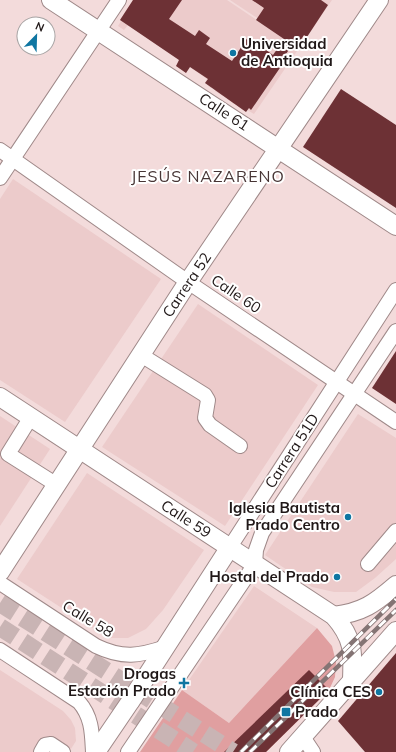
<svg xmlns="http://www.w3.org/2000/svg" width="396" height="752" viewBox="0 0 396 752" font-family="Mulish,sans-serif">
<style>
.built{fill:#eccbcb}
.green{fill:#e09fa0}
.building{fill:#6d3135}
.lines{fill:none;stroke-linecap:round;stroke-linejoin:round}
.major-tunnel{stroke:#c9b4b4;stroke-width:18;stroke-dasharray:18 9;stroke-linecap:butt}
.minor-casing{stroke:#9f8989;stroke-width:16}
.major-casing{stroke:#9f8989;stroke-width:20}
.minor{stroke:#fff;stroke-width:14}
.major{stroke:#fff;stroke-width:18}
.rail-casing{stroke:#847474;stroke-width:4.5}
.rail{stroke:#fff;stroke-width:3;stroke-dasharray:9;stroke-linecap:butt}
.poi-dot{fill:#0f76a2;stroke:#fff;stroke-width:1.5}
.labels{text-anchor:middle;stroke-width:4;stroke-linejoin:round;paint-order:stroke}
.poi-label{font-size:15px;font-weight:bold;fill:#201818;stroke:#fff;text-anchor:end}
.street-label{font-size:15px;fill:#201818;stroke:#fff}
.neighbourhood-label{font-size:16px;letter-spacing:1px;fill:#473535;stroke:#fff}
</style>
<rect width="100%" height="100%" fill="#f3dbdb"/>
<g class="built">
<path d="M133 0H227L279 35 280 33 230 0H332L254 114 247 110 237 100 234 104 227 99 230 95 225 92 223 96 215 91 218 86 214 83 211 88 205 83 207 79 190 67 186 73 176 66 179 60 128 25 124 30 118 26 121 21 120 20Z"/>
<path d="M13 179 161 279 65 422 0 380V199Z"/>
<path d="M198 304 318 385 225 526 102 447Z"/>
<path d="M358 414 396 438V559L375 578 356 592H334L312 587 265 555Z"/>
<path d="M0 416 50 449 0 526Z"/>
<path d="M87 473 204 550 163 610 146 629 128 638H108L17 579Z"/>
<path d="M254 586 317 628 229 723 182 690Z"/>
<path d="M0 670 63 711 71 720 75 728 76 741 69 752H0Z"/>
</g>
<path class="green" d="M317 628 332 646 336 662 335 677 329 690 266 752H140L182 690 229 723Z"/>
<g class="building">
<path d="M133 0H182L169 19 195 36 199 30 210 38 206 44 232 61 248 37 273 55 284 39 256 20 264 8 252 0H321L328 5 307 37 304 35 300 41 296 39 282 60 284 62 251 110 249 108 246 112 205 83 208 79 190 67 186 73 176 66 179 60 120 20Z"/>
<path d="M341 89 396 125V208L303 147Z"/>
<path d="M396 351V404L372 388Z"/>
<path d="M396 653V752H365L338 721Z"/>
<path d="M309 670 329 690 266 752H224Z"/>
</g>
<g class="lines">
<g class="major-tunnel">
<path d="M0 603 233 752"/>
<path d="M0 627 193 752"/>
</g>
<defs>
<g id="minor">
<path d="M0 150 188 282 396 422"/>
<path d="M0 178 119 0"/>
<path d="M141 355 205 395 208 400 205 418 210 425 240 446"/>
<path d="M31 417 8 454 57 485"/>
<path d="M230 547 396 290"/>
<path d="M368 564 396 531"/>
<path d="M0 583 96 646C123 659 139 656 166 647"/>
<path d="M0 650 79 702C92 717 92 733 93 752"/>
<path d="M303 737 313 752"/>
<path d="M41 752 45 745 51 744 63 752"/>
<path d="M128 752 255 564 256 550 262 533 396 331"/>
</g>
<g id="major">
<path d="M51 0 396 226"/>
<path d="M0 397 334 616C354 639 353 652 352 680"/>
<path d="M0 572 188 282 379 0"/>
<path d="M334 616C363 612 374 604 396 585"/>
<path d="M96 752 130 702 230 547"/>
<path d="M289 752 396 631"/>
</g>
</defs>
<use href="#minor" class="minor-casing"/>
<use href="#major" class="major-casing"/>
<use href="#minor" class="minor"/>
<use href="#major" class="major"/>
<defs>
<g id="rail">
<path d="M241 752 396 599"/>
<path d="M250 752 396 610"/>
</g>
</defs>
<use href="#rail" class="rail-casing"/>
<use href="#rail" class="rail"/>
</g>
<g class="poi-dot">
<circle cx="233" cy="53" r="4"/>
<circle cx="348" cy="517" r="4"/>
<circle cx="337" cy="577" r="4"/>
<path d="M182 677h4v4h4v4h-4v4h-4v-4h-4v-4h4z"/>
<circle cx="379" cy="692" r="4"/>
<rect x="281" y="707" width="10" height="10" rx="2"/>
</g>
<g class="labels">
<g class="poi-label">
<text x="241" y="49" text-anchor="start">Universidad<tspan x="241" dy="17">de Antioquia</tspan></text>
<text x="340" y="513">Iglesia Bautista<tspan x="340" dy="17">Prado Centro</tspan></text>
<text x="329" y="582">Hostal del Prado</text>
<text x="176" y="679">Drogas<tspan x="176" dy="17">Estación Prado</tspan></text>
<text x="371" y="697">Clínica CES</text>
<text x="295" y="717" text-anchor="start">Prado</text>
</g>
<g class="street-label">
<text transform="translate(224 112) rotate(33)" y="5">Calle 61</text>
<text transform="translate(187 285) rotate(-56)" y="5">Carrera 52</text>
<text transform="translate(236 294) rotate(34)" y="5">Calle 60</text>
<text transform="translate(292 451) rotate(-57)" y="5">Carrera 51D</text>
<text transform="translate(186 519) rotate(33)" y="5">Calle 59</text>
<text transform="translate(88 619) rotate(31)" y="5">Calle 58</text>
</g>
<g class="neighbourhood-label">
<text x="208" y="182">JESÚS NAZARENO</text>
</g>
</g>
<g transform="translate(36 36) rotate(23)"><circle r="19" fill="#ffffff" stroke="#a6a3a3"/>
<path d="M0-3L7 15L0 10L-7 15Z" fill="#0f76a2"/>
<text y="-6" font-size="11" font-weight="bold" text-anchor="middle" fill="#201818">N</text>
</g>
</svg>
